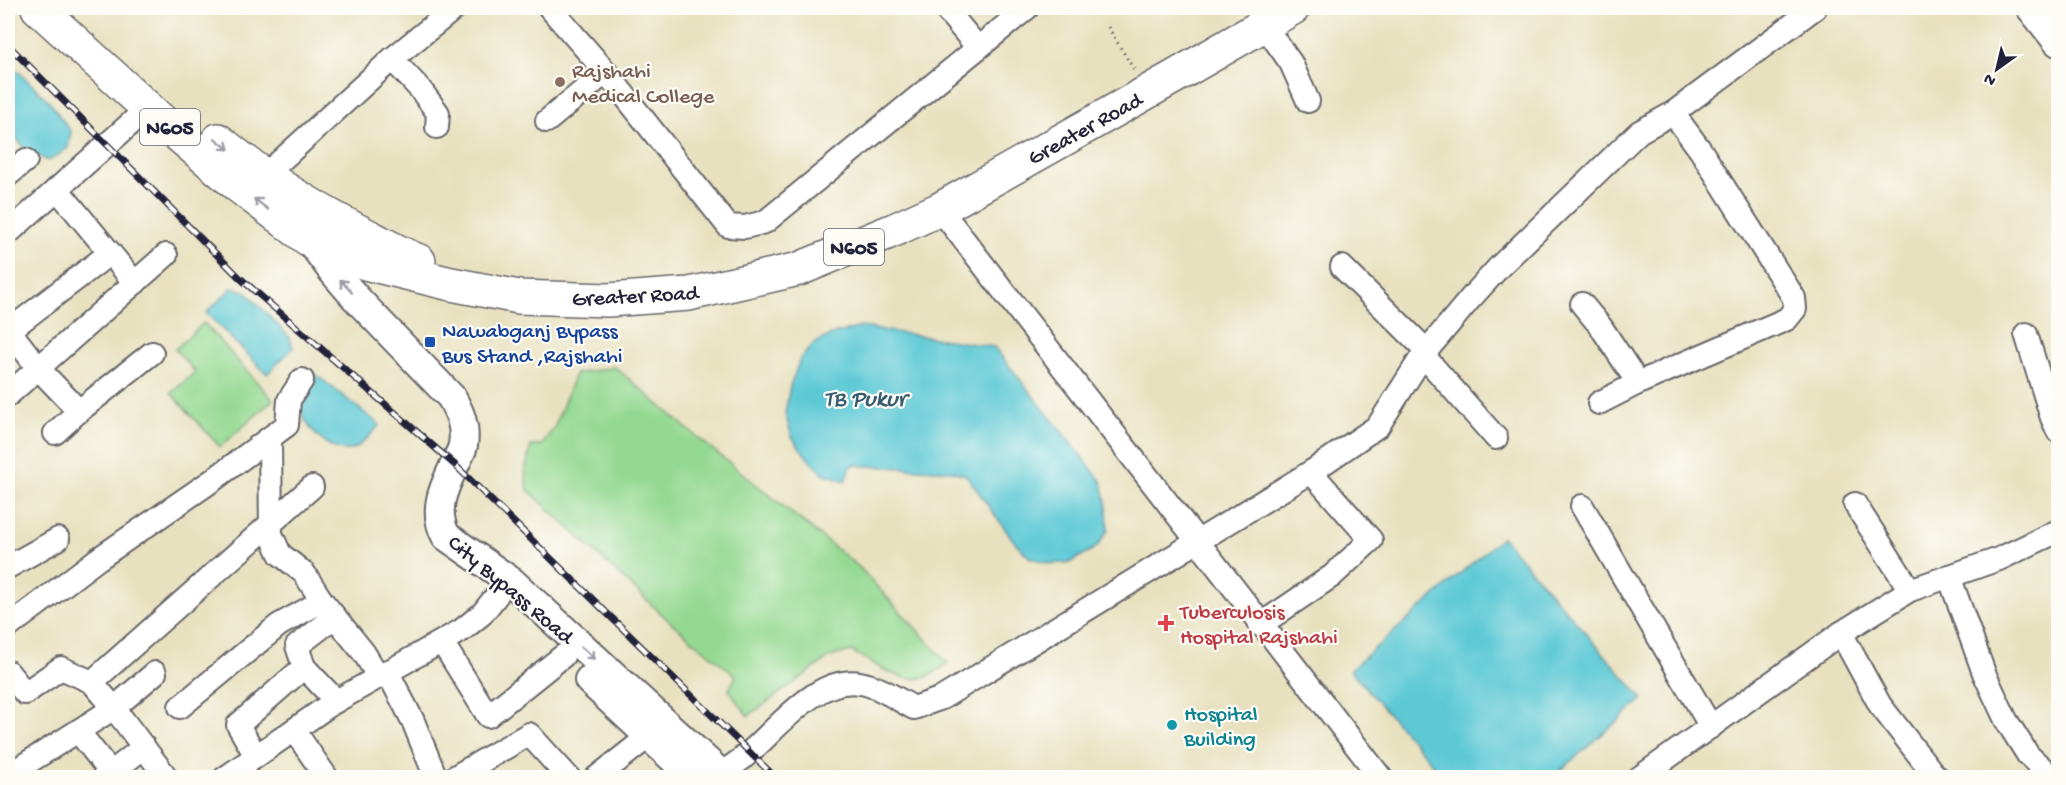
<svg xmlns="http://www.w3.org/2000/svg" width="2066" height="785" viewBox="0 0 2066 785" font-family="'Gochi Hand',sans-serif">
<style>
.green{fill:#94d992;stroke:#5b7e66;stroke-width:1.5}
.water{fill:#5dc9d5;stroke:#407688;stroke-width:1.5}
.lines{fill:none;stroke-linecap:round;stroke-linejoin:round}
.minor-casing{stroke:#676569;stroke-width:26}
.major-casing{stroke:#676569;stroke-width:32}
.highway-casing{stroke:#676569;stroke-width:36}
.path{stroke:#676569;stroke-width:3;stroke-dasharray:1.5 4.5;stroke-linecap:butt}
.minor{stroke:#fff;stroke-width:22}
.major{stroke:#fff;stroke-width:28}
.highway{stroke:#fff;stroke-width:33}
.rail-casing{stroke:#22223b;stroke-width:7}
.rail{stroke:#fdfcf7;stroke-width:4.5;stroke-dasharray:14;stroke-linecap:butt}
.oneway{stroke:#9c9ca7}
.education-dot{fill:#8d6e63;stroke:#fdfcf7;stroke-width:2}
.transit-dot{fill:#1a4fb4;stroke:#fdfcf7;stroke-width:2}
.health-dot{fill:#e0444e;stroke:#fdfcf7;stroke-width:2}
.culture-dot{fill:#0f9aa8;stroke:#fdfcf7;stroke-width:2}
.labels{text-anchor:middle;stroke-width:4.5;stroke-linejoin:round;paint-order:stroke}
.shield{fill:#fdfcf7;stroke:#646373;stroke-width:1.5}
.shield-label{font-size:21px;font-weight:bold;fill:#22223b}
.education-label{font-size:22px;fill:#785e54;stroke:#fdfcf7;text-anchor:start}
.street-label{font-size:22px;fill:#22223b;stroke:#fdfcf7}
.transit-label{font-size:22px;fill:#164399;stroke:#fdfcf7;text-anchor:start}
.health-label{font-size:22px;fill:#be3a42;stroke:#fdfcf7;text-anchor:start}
.culture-label{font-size:22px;fill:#0d838f;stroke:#fdfcf7;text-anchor:start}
.water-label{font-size:24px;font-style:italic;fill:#375c71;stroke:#fdfcf7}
</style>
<rect width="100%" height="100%" fill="#fdfcf7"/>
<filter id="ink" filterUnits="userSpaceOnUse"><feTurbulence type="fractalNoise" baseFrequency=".0167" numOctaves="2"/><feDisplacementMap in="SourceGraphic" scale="12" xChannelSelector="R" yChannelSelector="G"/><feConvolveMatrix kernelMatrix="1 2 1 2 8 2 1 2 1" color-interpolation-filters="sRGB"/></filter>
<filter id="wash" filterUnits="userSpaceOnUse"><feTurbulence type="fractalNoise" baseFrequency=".008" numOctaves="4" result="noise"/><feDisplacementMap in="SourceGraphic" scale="24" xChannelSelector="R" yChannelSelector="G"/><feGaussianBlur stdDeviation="1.35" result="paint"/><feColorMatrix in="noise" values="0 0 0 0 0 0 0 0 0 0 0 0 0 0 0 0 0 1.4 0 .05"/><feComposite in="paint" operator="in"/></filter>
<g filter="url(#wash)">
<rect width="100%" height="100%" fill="#e8e1bf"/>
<g class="green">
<path d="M204 323 273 400 220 447 171 393 195 372 175 349Z"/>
<path d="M615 367 697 437 859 567 948 663C942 667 935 673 929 676 903 688 873 662 851 651L830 657 748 716 729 690 736 676 668 620 528 490 525 471 531 446 542 445 555 426 575 374Z"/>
</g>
<g class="water">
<path d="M8 62 49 101 71 132 68 148 49 161 28 152 8 129Z"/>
<path d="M232 288 245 291 290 338 293 348 267 374 206 313Z"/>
<path d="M862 327 994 347 1102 482 1107 507 1108 530 1097 547 1071 562 1051 564 1029 557 1013 540 966 475 952 471 852 465 845 481 823 473 806 456 792 437 785 413 790 386 800 360 813 344 833 334Z"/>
<path d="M314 373 380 425C373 432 365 442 357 447 335 461 299 425 300 402 300 393 310 381 314 373Z"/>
<path d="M1502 537 1643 699 1553 777H1444L1350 670Z"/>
</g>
</g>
<g filter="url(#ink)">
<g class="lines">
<defs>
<g id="minor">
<path d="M550 8 606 72 728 226 745 227 765 222 1027 8"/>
<path d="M945 8 978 48"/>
<path d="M1264 25 1291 63 1308 101"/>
<path d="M392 59 420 89 438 113 437 127"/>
<path d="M547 121 606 72"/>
<path d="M8 175 26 160"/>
<path d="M264 176 392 59 455 8"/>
<path d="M57 189 135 283"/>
<path d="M940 209 1381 778"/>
<path d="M8 233 148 108"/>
<path d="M1342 267 1427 351"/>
<path d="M1582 304 1601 327 1638 383"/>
<path d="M2026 334 2052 418 2058 431"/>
<path d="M15 338 39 369 79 411 152 353"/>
<path d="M8 343 15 338 11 329 110 253"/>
<path d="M1423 355 1496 438"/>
<path d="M8 395 166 255"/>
<path d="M1599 403 1638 383 1787 319 1795 309 1794 298 1701 151 1673 113"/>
<path d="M55 433 79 411"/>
<path d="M270 438 271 534 280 554 304 573 322 601 364 653 378 676"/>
<path d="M1855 504 1910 590"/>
<path d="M1582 506 1711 727"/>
<path d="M8 567 58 539"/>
<path d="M1949 576 1984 673 2006 720 2028 755 2053 778"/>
<path d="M1260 625 1332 576 1371 540 1311 472"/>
<path d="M8 627 98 559 213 480 287 425 289 400 302 380"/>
<path d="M1841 633 1880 705 1932 772 1938 778"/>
<path d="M442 642 488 716 563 656"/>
<path d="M304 667 297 646 335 617"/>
<path d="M387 671 413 721 436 778"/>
<path d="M8 672 25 693 61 668 92 682"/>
<path d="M155 673 114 708 92 682 312 487"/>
<path d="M180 707 279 625 322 601"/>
<path d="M294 730 327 778"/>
<path d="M256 756 238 725 304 667 336 701"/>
<path d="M16 770 78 731"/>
<path d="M721 774C731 767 741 760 750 752 779 727 817 676 860 683 879 686 897 699 914 708L942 698 1311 472 1378 426 1423 355 1470 299 1500 266 1639 132 1673 113 1815 8"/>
<path d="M103 778 111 773 144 747"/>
<path d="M115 778 78 731 114 708 167 778"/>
<path d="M225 778 331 704 462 630 482 614 497 595"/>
<path d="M453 778 529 734 569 778"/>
<path d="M596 778 649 736"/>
<path d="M1639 778 1841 633 1910 590 1999 559 2058 531"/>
</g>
<g id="major">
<path d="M2031 8 2058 42"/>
<path d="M308 238 331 269 356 298 451 397C460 412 466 427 463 445 462 451 458 457 456 462 444 487 432 510 446 536L512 582 725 778"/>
<path d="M589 680 694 778"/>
</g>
<g id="highway">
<path d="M38 8 163 122 237 185 308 239 339 254 365 263 451 284 519 297 608 300 689 294 799 269 894 230 940 209 1174 77 1293 8"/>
<path d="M218 140C266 180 318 211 374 239 389 247 403 255 419 261"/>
</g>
</defs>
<use href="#minor" class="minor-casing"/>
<use href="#major" class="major-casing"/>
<use href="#highway" class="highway-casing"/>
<path class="path" d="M1108 27 1136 73"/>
<use href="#minor" class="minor"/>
<use href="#major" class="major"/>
<use href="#highway" class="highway"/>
<defs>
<path id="rail" d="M8 45 240 278 455 465 776 778"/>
</defs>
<use href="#rail" class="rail-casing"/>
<use href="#rail" class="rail"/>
</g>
<defs><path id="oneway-shaft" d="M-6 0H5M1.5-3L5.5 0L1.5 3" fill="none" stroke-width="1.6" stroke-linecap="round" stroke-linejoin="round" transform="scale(1.5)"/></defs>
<g class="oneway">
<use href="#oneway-shaft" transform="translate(222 144) rotate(39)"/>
<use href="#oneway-shaft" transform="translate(261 204) rotate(-142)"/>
<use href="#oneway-shaft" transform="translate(346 286) rotate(-132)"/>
<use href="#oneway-shaft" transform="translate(588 653) rotate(42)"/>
</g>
</g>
<circle class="education-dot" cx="560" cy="82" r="6"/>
<rect class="transit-dot" x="424" y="336" width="12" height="12" rx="3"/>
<path class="health-dot" d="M1163 614h6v6h6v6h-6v6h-6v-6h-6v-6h6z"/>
<circle class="culture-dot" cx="1172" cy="725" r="6"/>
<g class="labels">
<g class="shield">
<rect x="140" y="109" width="60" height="36" rx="4.5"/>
<rect x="824" y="229" width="60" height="36" rx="4.5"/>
</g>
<g class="shield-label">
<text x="170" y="134">N605</text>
<text x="854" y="254">N605</text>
</g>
<g class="education-label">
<text x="572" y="77">Rajshahi<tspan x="572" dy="25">Medical College</tspan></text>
</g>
<g class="street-label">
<text transform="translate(1084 127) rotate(-29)" y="8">Greater Road</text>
<text transform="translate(635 294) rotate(-3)" y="8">Greater Road</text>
<text transform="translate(512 588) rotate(40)" y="8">City Bypass Road</text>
</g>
<g class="transit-label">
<text x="442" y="337">Nawabganj Bypass<tspan x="442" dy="25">Bus Stand ,Rajshahi</tspan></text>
</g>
<g class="health-label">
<text x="1180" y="618">Tuberculosis<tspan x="1180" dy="25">Hospital Rajshahi</tspan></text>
</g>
<g class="culture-label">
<text x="1184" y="720">Hospital<tspan x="1184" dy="25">Building</tspan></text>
</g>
<g class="water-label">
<text x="865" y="405">TB Pukur</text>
</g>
</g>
<rect width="2066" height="785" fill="none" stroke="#fdfcf7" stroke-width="30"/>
<g transform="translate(1997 69) rotate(214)" stroke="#fdfcf7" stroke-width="4.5" paint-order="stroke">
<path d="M0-4.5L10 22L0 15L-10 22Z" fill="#22223b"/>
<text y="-9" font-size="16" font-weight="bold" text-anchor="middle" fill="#22223b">N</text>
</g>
</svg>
